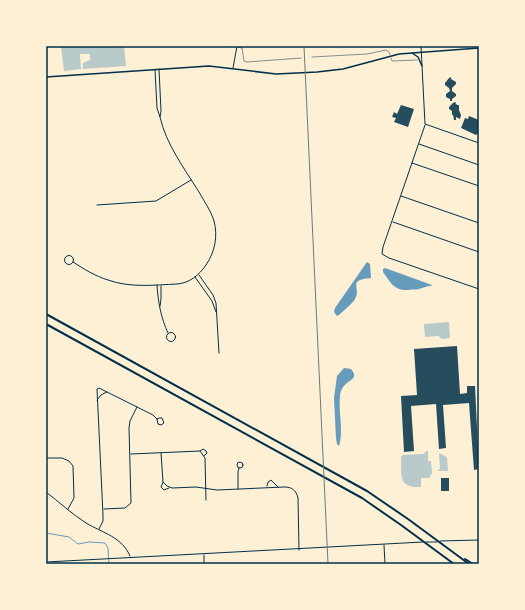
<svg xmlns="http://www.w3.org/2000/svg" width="525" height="610" viewBox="0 0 525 610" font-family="'Open Sans',sans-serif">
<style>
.green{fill:#b9caca}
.water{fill:#669bbc}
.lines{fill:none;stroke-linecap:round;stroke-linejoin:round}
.stream{stroke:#669bbc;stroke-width:1}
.building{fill:#264d5e}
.service{stroke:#003049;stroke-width:0.5}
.minor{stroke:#003049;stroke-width:1}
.tertiary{stroke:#003049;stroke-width:1}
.secondary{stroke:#003049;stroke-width:1.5}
.motorway{stroke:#003049;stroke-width:2}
.rail{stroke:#657d81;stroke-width:1}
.neatline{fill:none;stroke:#003049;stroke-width:1.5}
</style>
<rect width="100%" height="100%" fill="#fdf0d5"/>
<g class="green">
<path d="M61 46H124L126 66 83 69V63L90 60V54H80L81 69 64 71Z"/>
<path d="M449 322 450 338 442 339 438 336 425 337 424 324Z"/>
<path d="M426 451H428V461H431L432 473 429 478H421V487C397 488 402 475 401 457L403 455 424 454Z"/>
<path d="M439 453 447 457 448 471H438V470L440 469Z"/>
</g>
<g class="water">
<path d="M367 262 370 264 371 278C346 280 362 288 355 299 355 301 341 313 339 315L337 316 334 312 335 308Z"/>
<path d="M385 268 432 285 431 286C426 286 423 288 419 289 416 290 412 289 409 290 394 291 391 283 383 272V269Z"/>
<path d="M344 368 351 369C359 379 350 379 345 385 342 387 340 393 340 396 338 412 344 430 339 446L337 444 336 438 334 398 337 376Z"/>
</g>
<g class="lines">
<path class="stream" d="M46 533 69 537 78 544 89 542 105 543 108 548 109 564"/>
</g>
<g class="building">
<path d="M451 77V79L456 82V84L452 88V91L456 94V96L452 99V101H450V99L446 97V94L450 91 449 88 445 85V83L449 78Z"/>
<path d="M455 102 457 105H459V110L461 115 460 119 456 117V120H454L453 115H452V111L449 109V107L453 103Z"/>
<path d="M401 105 414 109 408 127 394 122 396 118 392 117 394 112 397 114Z"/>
<path d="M469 116 479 120V135L477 134 476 135 461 128 465 118 468 119Z"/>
<path d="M457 346 460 394 467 393V386H475L479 469 474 470 469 403 443 405 446 448 439 449 436 404 411 406 414 451 404 452 401 396 417 395 414 349Z"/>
<rect x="441" y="478" width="8" height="13"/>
</g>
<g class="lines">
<g class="service">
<path d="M238 47 242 48 244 61 247 62 301 58"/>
<path d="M312 57 367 54 386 50 389 52 390 55"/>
<path d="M391 58 392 61 417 60"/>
</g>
<g class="minor">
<path d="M155 70 157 108 160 117 161 111 159 69"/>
<path d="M425 125 383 247 382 254 389 258 479 289"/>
<path d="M419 144 479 165"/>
<path d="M412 163 479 186"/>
<path d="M401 196 479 223"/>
<path d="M97 205 156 201 191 180"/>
<path d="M393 222 479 252"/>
<circle cx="69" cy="260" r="4.5"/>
<path d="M73 262C84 269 95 276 108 280 130 288 154 285 177 284 190 283 199 275 206 265 215 252 218 236 214 221 211 211 204 201 199 192 184 168 166 144 160 117"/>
<path d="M199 275 213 295 216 303 219 353"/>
<path d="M195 277 212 301 216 312"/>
<path d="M157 285C158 302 161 318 168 333"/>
<path d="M160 306 161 299V286"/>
<circle cx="171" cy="337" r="4.5"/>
<path d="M97 400 101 395 107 392"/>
<path d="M200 451 205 458 206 500"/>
<path d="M161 453 163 482 161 487 164 490 169 488"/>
<path d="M131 454 200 451 203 449 206 451 207 453 204 456"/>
<path d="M46 458H62L69 461 73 466 74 498 68 509"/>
<circle cx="240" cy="465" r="3"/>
<path d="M163 482 167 486 172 488 196 487 217 490 284 487C292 487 296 490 298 498L299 550"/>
<path d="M267 486 268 482 271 480 278 487"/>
<path d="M238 489V472L239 468"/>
<path d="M104 509 125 508 131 503 129 428 130 421 137 407"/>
<path d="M99 529 103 521V515L97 389 99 388 153 415 157 419 158 424 161 425 164 423 162 418H159L157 419"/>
<path d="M384 545 385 564"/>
</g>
<g class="tertiary">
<path d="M421 46 425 124 479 143"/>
<path d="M233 68 237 46"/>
<path d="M46 492C59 502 72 514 86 523 103 533 122 537 130 556"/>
<path d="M440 541 479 540"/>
<path d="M426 542H437"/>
<path d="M204 555V564"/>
<path d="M46 562 423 542"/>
</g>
<g class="secondary">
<path d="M412 53 418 57 422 66"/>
<path d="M46 77 209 66 276 74 317 72 343 69 399 54 479 48"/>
</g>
<g class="motorway">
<path d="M46 314 367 491 408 519 469 564"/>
<path d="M46 324 362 498 401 525 454 564"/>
<path d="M465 559 473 564"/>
</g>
<path class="rail" d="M304 46 328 564"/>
</g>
<rect width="525" height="610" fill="none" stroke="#fdf0d5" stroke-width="94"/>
<rect x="47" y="47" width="431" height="516" class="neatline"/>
</svg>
